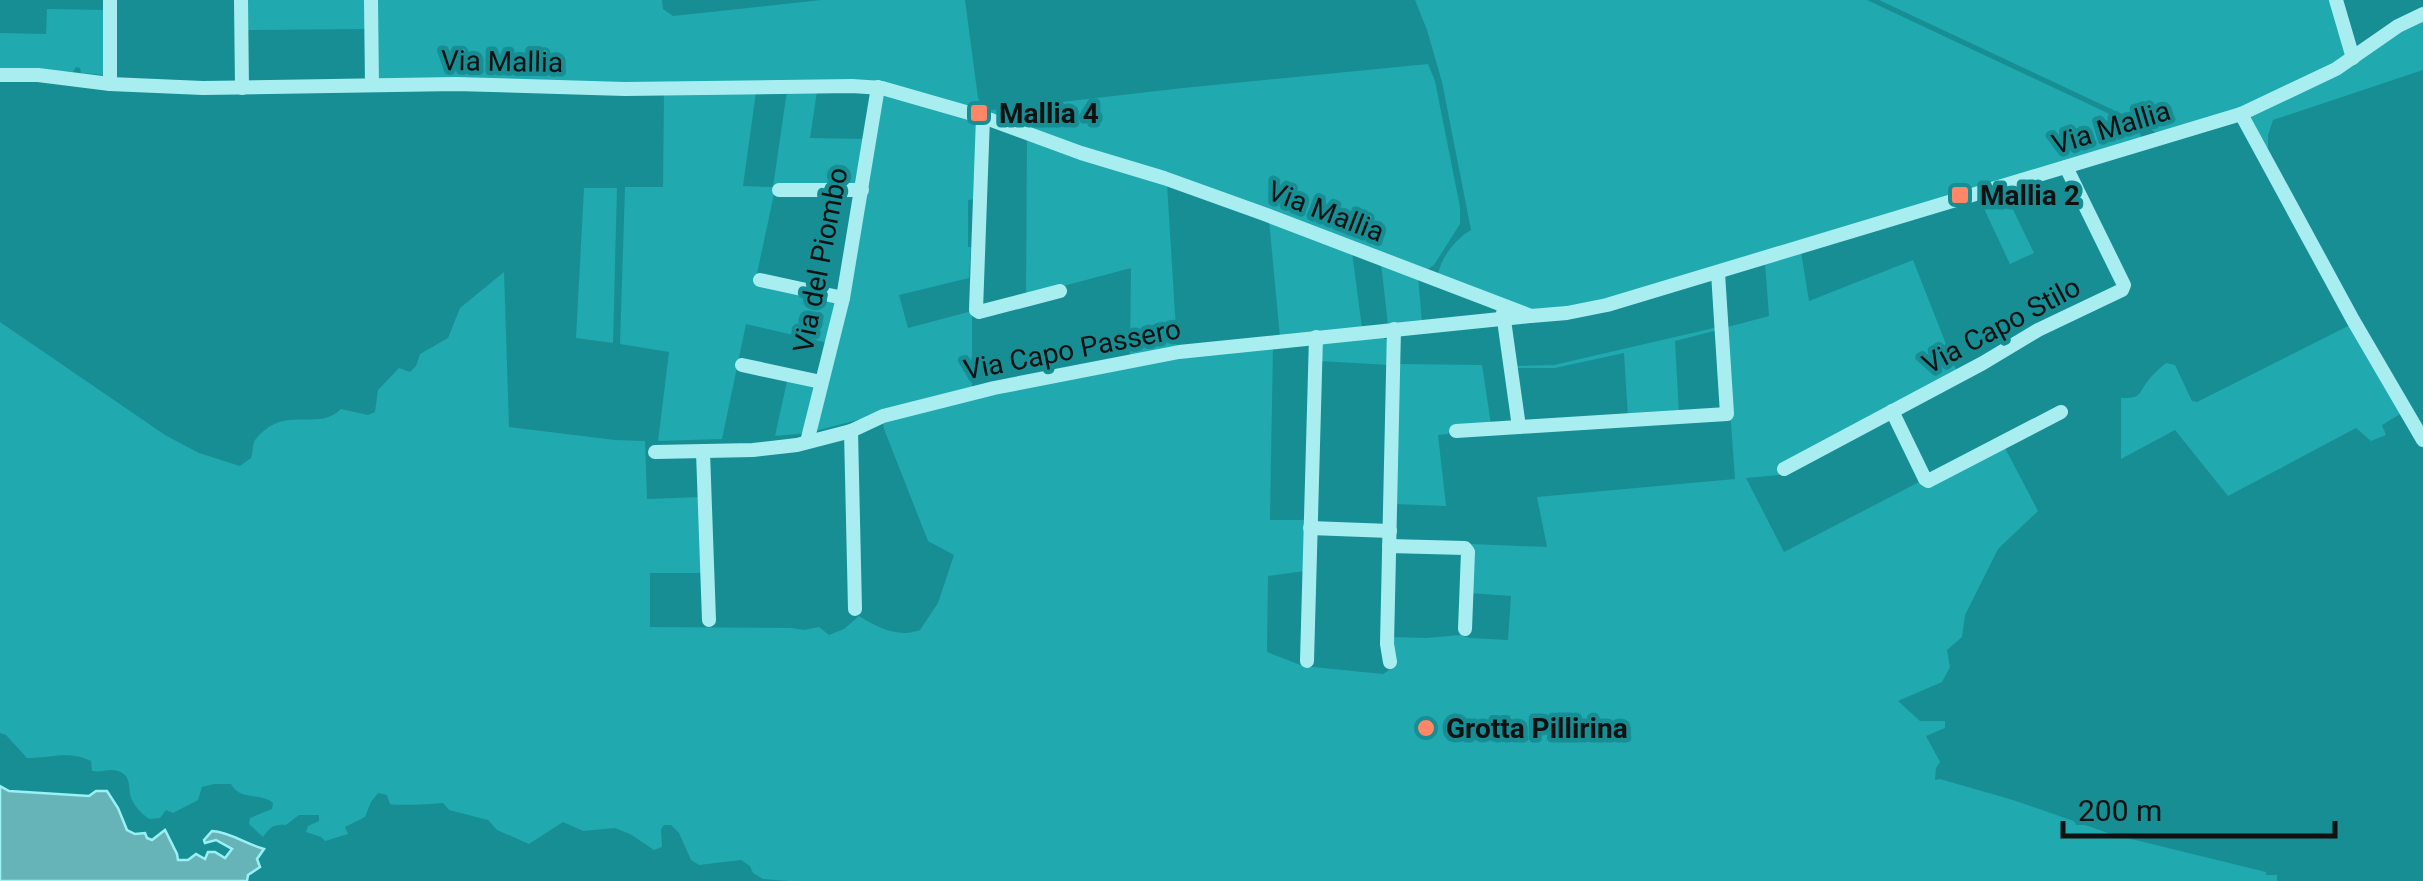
<svg xmlns="http://www.w3.org/2000/svg" width="2423" height="881" viewBox="0 0 2423 881" font-family="Roboto,sans-serif">
<style>
.green{fill:#20a9ae}
.water{fill:#67b4b8;stroke:#9af1f3;stroke-width:2.5}
.lines{fill:none;stroke-linecap:round;stroke-linejoin:round}
.minor{stroke:#a8eef1;stroke-width:14}
.poi-dot{fill:#ff8667;stroke:#178e94;stroke-width:4}
.labels{text-anchor:middle;stroke-width:9;stroke-linejoin:round;paint-order:stroke}
.street-label{font-size:28px;fill:#111;stroke:#178e94}
.poi-label{font-size:28px;font-weight:bold;fill:#111;stroke:#178e94;text-anchor:start}
</style>
<rect width="100%" height="100%" fill="#178e94"/>
<g class="green">
<path d="M246 0H367L368 29 245 30Z"/>
<path d="M375 0H662L663 9 673 16 821 0H965L978 98 982 106 992 110 1183 88 1428 64 1435 81 1460 207V224L1434 265 1428 269 900 88 376 81Z"/>
<path d="M1415 0H1867L2133 125 2139 129 2141 137 2140 141 1591 304 1530 311 1438 274C1441 258 1456 238 1471 230L1442 82 1427 30Z"/>
<path d="M1879 0H2333L2348 56 2239 110 2158 134 2141 123Z"/>
<path d="M47 9 106 10V75L81 73 80 68 76 67 73 72 0 68V33L46 34Z"/>
<path d="M2423 19V70L2273 120 2268 135V152L2251 118 2253 112Z"/>
<path d="M787 91H817L810 138 866 139 860 184 774 194 755 283 836 301 828 343 746 324 722 439 658 441 669 352 620 344 625 187H663L664 92H756L743 186 773 187Z"/>
<path d="M880 92 978 119 976 199 968 200V247H971L969 278 899 295 908 328 972 311V390L815 431 874 134 878 128 875 122Z"/>
<path d="M1027 137 1167 184 1177 347 1130 358 1131 268 1026 296Z"/>
<path d="M584 188H617L613 343 576 338Z"/>
<path d="M2004 191 2034 253 2010 264 1979 198Z"/>
<path d="M1269 220 1352 252 1362 328 1280 337Z"/>
<path d="M1801 252 1809 301 1913 260 1957 372 1783 466 1779 475 1746 478 1784 552 1921 481 2004 446 2038 511 1998 549 1965 615 1962 637 1947 650 1950 667 1942 682 1898 701 1920 721H1945V728L1926 736 1940 762 1936 768 1935 780 1940 779 2013 800 2111 834 2266 872V875H2277V881H788L763 879 753 873 750 866 741 860 699 865 691 860 679 833 671 825H664L661 829 662 847 654 850 630 834 615 828 583 831 563 822 529 844 497 830 488 820 449 810 443 803C431 804 399 806 390 804L387 795 378 793 371 802 365 817 345 827 348 834 325 841 321 837 306 832 308 826 319 821V815H299L286 825C274 824 270 827 263 837L249 824 250 818 272 809 273 803C259 792 240 801 231 784H214L202 787 198 800 173 813 166 810 160 818 149 819C142 814 136 808 132 800 127 788 133 776 118 771 108 768 102 773 92 771L91 761C69 750 51 758 27 758L6 735 0 733V322L165 435 199 453 240 466 251 458C253 453 252 447 254 442 255 439 262 432 265 430 289 409 321 430 341 409L368 415 375 412 378 390 399 368 410 372 416 366 420 354 448 338 460 308 504 272 509 427 615 440 645 441 647 499 701 497 704 573H650V627L791 628 804 630 819 627 829 635 844 629 859 616C878 628 899 638 920 630L938 603 954 555 928 541 884 429 883 423 886 419C1013 386 1143 362 1273 345L1270 520H1307L1305 571 1268 576 1267 652 1303 666 1383 674C1400 664 1395 654 1391 637L1426 638 1460 635 1470 638 1508 640 1511 596 1469 593 1470 544 1547 547 1537 497 1735 479 1724 328 1769 316 1765 263Z"/>
<path d="M1381 263 1418 276 1422 322 1388 325Z"/>
<path d="M2350 325 2402 413 2382 425 2386 435 2371 441 2356 428 2228 496 2175 430 2121 459V398C2141 398 2137 396 2147 382 2152 375 2160 368 2166 363L2175 365 2192 401 2197 402Z"/>
<path d="M1718 327V330L1675 341 1679 414 1628 417 1624 353 1555 368H1516L1515 366 1554 365Z"/>
<path d="M1384 335V339H1390V365L1319 361 1320 340Z"/>
<path d="M1398 364 1482 365 1491 424 1450 429 1448 434 1438 435 1446 506 1394 504Z"/>
<path d="M788 377 817 384 806 433 775 436Z"/>
</g>
<path class="water" d="M0 786 9 791 89 796 96 791H107L118 808 127 830 135 834 145 833 147 838 152 840 165 830 177 854 178 860H188L196 854 205 859 208 852H215L225 858 232 849 216 840 205 843 204 840 212 831C230 832 246 844 264 849L257 859 260 867 248 875 247 881H0Z"/>
<g class="lines">
<g class="minor">
<path d="M241 0 242 88"/>
<path d="M371 0 372 85"/>
<path d="M2336 0 2353 58"/>
<path d="M0 75H38L110 84 203 88 456 84 625 89 852 86 882 88 983 117 1081 153 1164 178 1267 215 1531 316 1567 313 1607 305 2241 114 2336 69 2398 26 2423 14"/>
<path d="M110 84V0"/>
<path d="M2241 114 2353 320 2423 440"/>
<path d="M983 117 976 310 979 312 1060 291"/>
<path d="M779 190H862"/>
<path d="M760 280 843 298"/>
<path d="M1503 313 1519 427 1727 414 1718 273"/>
<path d="M742 365 821 382"/>
<path d="M1892 411 1925 479 1928 481 2061 412"/>
<path d="M851 431 855 609"/>
<path d="M1456 431 1519 427"/>
<path d="M807 442 843 298 878 87"/>
<path d="M655 452 753 450 797 445 851 431 883 416 994 388 1179 352 1530 316"/>
<path d="M703 452 709 620"/>
<path d="M1784 469 1983 363 2038 330 2122 290 2124 285 2066 167"/>
<path d="M1310 528 1390 531"/>
<path d="M1389 546 1465 548 1468 552 1465 629"/>
<path d="M1307 661 1316 337"/>
<path d="M1390 662 1387 644 1394 329"/>
</g>
</g>
<g class="poi-dot">
<rect x="969" y="103" width="20" height="20" rx="5"/>
<rect x="1950" y="185" width="20" height="20" rx="5"/>
<circle cx="1426" cy="728" r="10"/>
</g>
<g class="labels">
<g class="street-label">
<text transform="translate(502 61) rotate(1)" y="10">Via Mallia</text>
<text transform="translate(2111 127) rotate(-17)" y="10">Via Mallia</text>
<text transform="translate(1326 211) rotate(21)" y="10">Via Mallia</text>
<text transform="translate(820 260) rotate(-79)" y="10">Via del Piombo</text>
<text transform="translate(2001 325) rotate(-28)" y="10">Via Capo Stilo</text>
<text transform="translate(1072 349) rotate(-11)" y="10">Via Capo Passero</text>
</g>
<g class="poi-label">
<text x="999" y="123">Mallia 4</text>
<text x="1980" y="205">Mallia 2</text>
<text x="1446" y="738">Grotta Pillirina</text>
</g>
</g>
<path d="M2063 821v15h272v-15" fill="none" stroke="#111111" stroke-width="5"/>
<text x="2078" y="821" font-size="30" fill="#111111" stroke="#178e94" stroke-width="8" paint-order="stroke">200 m</text>
</svg>
